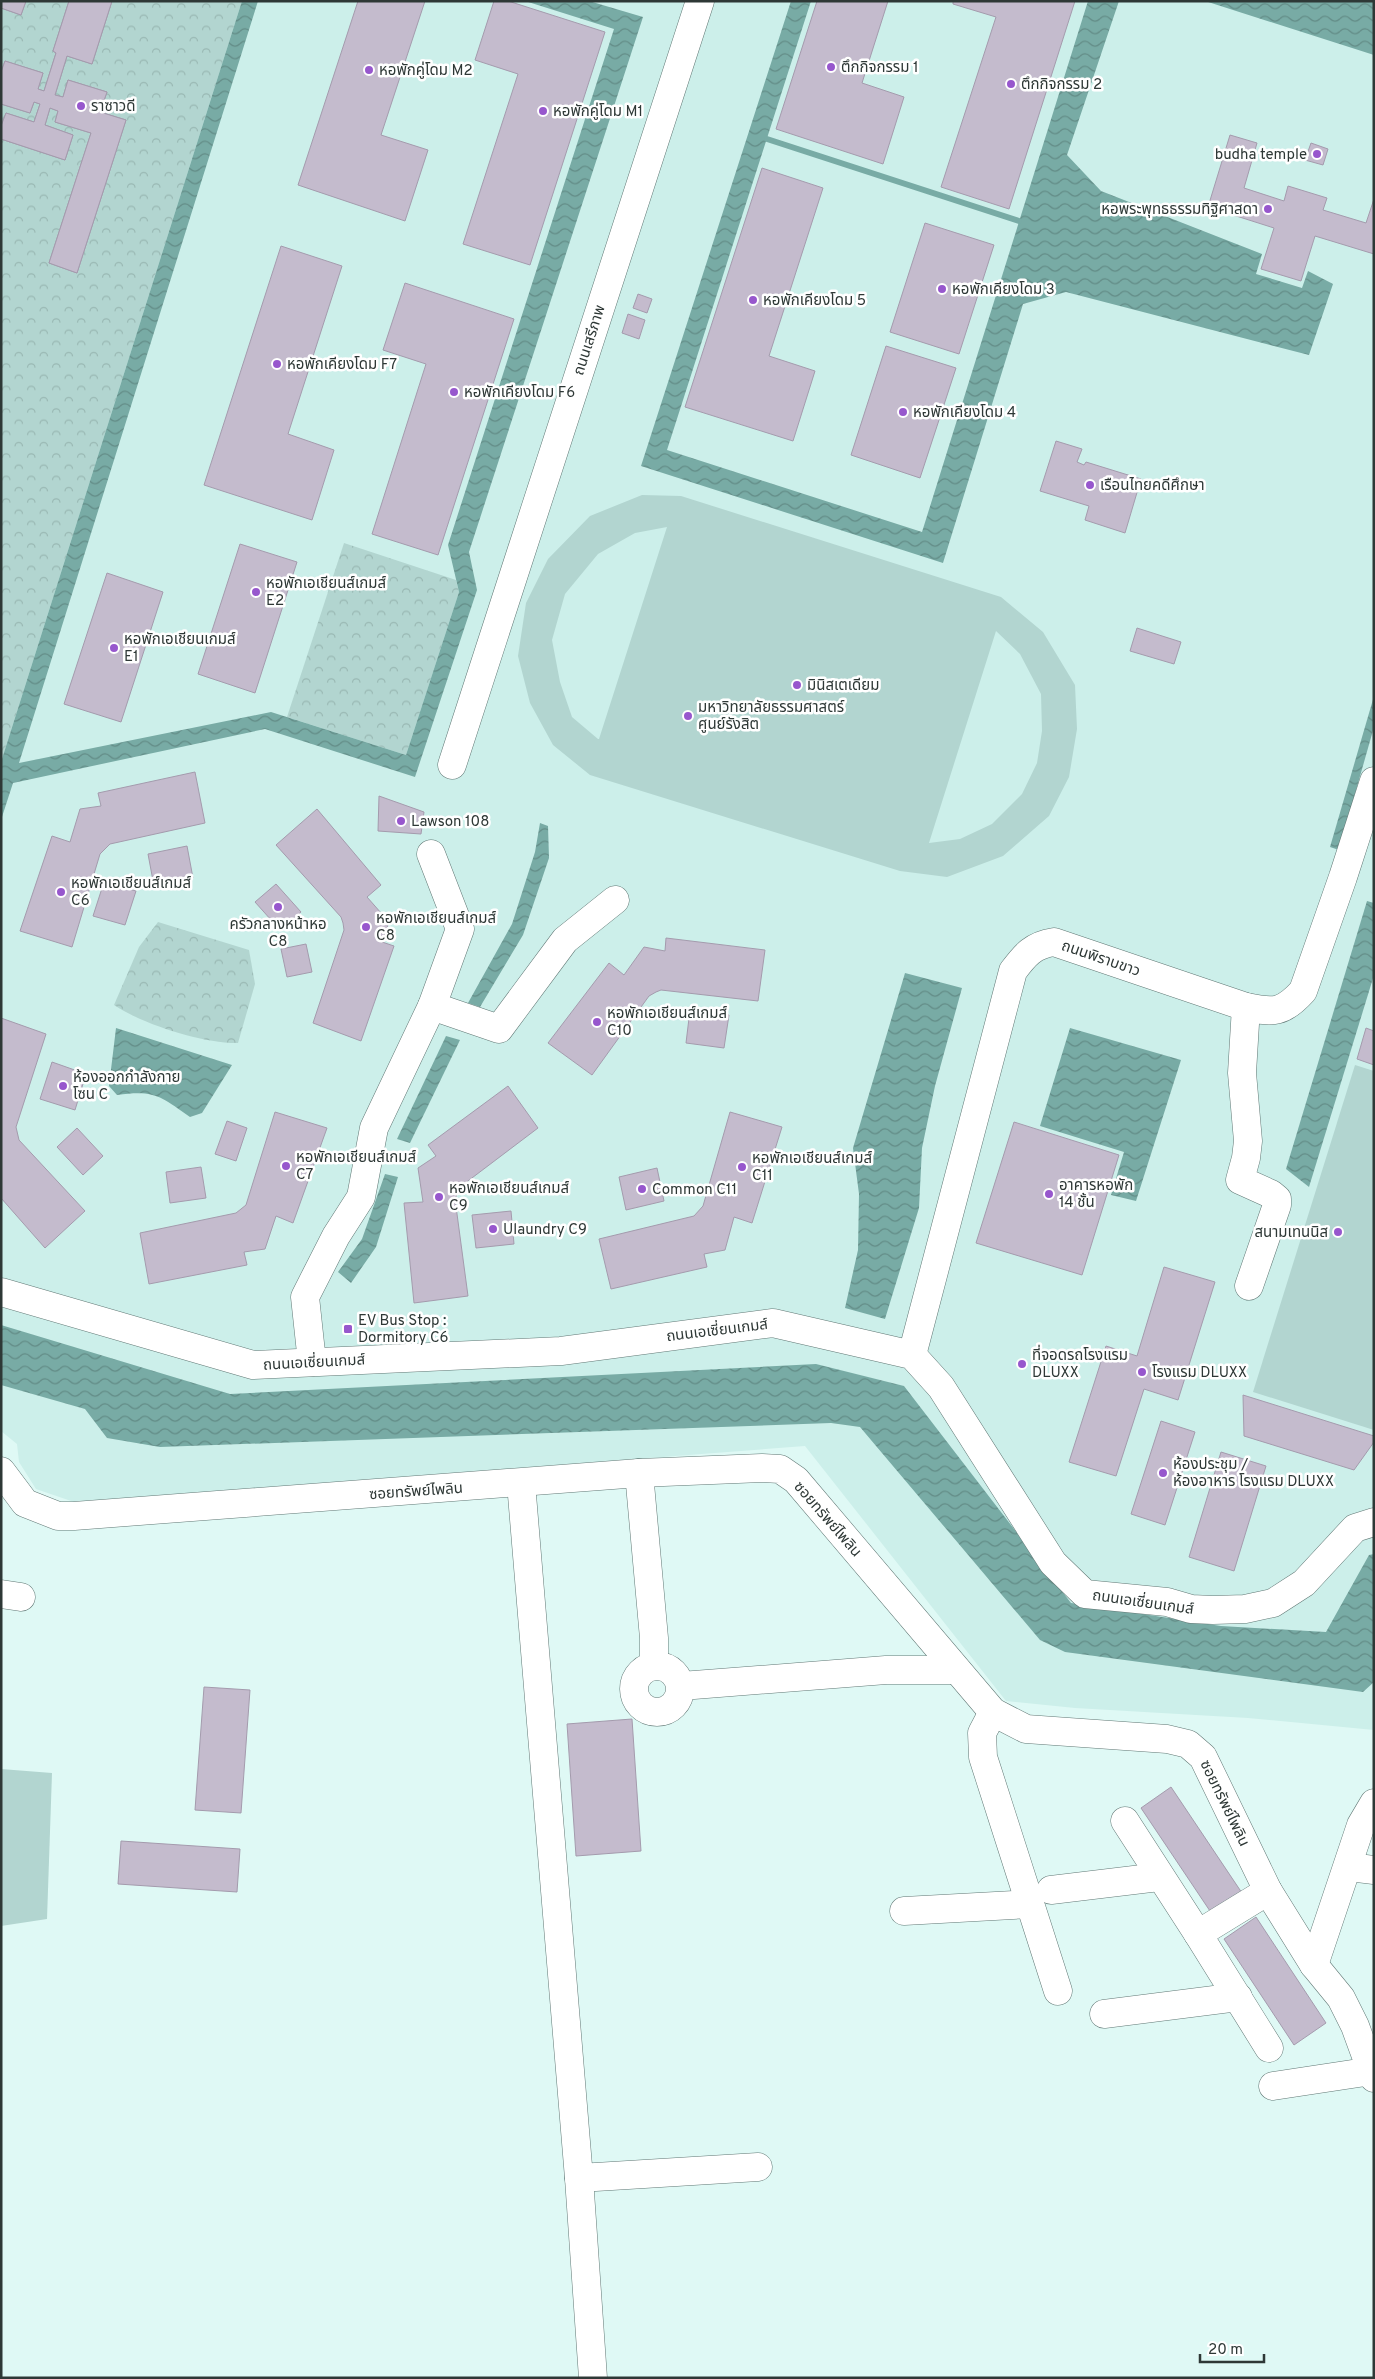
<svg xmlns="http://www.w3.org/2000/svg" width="1375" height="2379" viewBox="0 0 1375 2379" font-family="Overpass,'Noto Sans Thai',sans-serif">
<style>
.built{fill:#ccefea}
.park{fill:url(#park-crowns)}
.pitch{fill:#b2d5d0;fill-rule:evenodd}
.water{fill:url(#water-waves)}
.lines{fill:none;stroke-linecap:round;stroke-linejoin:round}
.stream{stroke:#78aba5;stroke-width:6}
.building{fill:#c4bbcd;stroke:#a49bad}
.minor-casing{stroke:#617875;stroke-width:29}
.minor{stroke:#fff;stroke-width:28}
.poi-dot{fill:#9757cd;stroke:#fff;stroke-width:2}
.labels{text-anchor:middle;stroke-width:5;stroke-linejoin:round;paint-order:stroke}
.poi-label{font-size:15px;fill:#2e3836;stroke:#fff;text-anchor:start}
.street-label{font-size:15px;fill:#2e3836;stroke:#fff}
</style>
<defs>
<pattern id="park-crowns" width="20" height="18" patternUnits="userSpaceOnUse" patternTransform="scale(1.25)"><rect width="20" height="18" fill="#b2d5d0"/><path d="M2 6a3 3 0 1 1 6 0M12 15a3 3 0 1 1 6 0" fill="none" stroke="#99b8b3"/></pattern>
<pattern id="water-waves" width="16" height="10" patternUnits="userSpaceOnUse" patternTransform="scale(1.25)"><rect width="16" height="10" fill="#78aba5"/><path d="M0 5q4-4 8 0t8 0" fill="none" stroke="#638c87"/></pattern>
</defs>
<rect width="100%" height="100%" fill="#dff9f5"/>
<path class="built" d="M1 1H1374V1730L1248 1718 1075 1708 1006 1701 805 1446 74 1502 36 1489 19 1462 17 1444 1 1431Z"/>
<g class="park">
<path d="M1 1H242L1 762Z"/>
<path d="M344 543 456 580 459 592 406 755 287 717Z"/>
<path d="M158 922 249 950 255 984 238 1043C204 1044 142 1024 114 1005L139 947Z"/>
</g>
<g class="pitch">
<path d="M642 495 681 496 1001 597 1043 632 1075 685 1077 729 1069 777 1049 816 1003 856 947 877 900 871 590 775 553 745 530 703 518 656 526 603 548 559 590 516ZM667 527 599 739H598L572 717 560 682 552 640 565 594 598 554 635 533ZM996 631 1020 654 1041 694 1042 731 1037 763 1022 794 992 824 960 839 929 843Z"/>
<path d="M1355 1065 1374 1071V1430L1253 1392Z"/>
<path d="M1 1769 52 1773 47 1919 1 1926Z"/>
</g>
<g class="water">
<path d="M242 1H258L19 763 271 712 406 755 459 592 448 545 614 29 525 1H589L643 17 469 552 477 590 415 777 265 729 13 783 1 820V762Z"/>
<path d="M791 1H811L667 450 922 532 1088 1H1119L1067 155 1101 191 1262 254 1256 274 1302 288 1308 271 1333 284 1309 355 1066 292 1023 304 943 563 641 466Z"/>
<path d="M1205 1H1374V55Z"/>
<path d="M1374 696V727L1339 850 1330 847Z"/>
<path d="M540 823 548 826 549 858 523 935 480 1007 468 1003 512 924 535 852Z"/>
<path d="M1367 901 1374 903V975L1309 1187 1286 1169Z"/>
<path d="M905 973 962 988 935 1086 922 1148 919 1208 885 1319 845 1308 858 1250 859 1194 853 1148Z"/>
<path d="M116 1028 232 1065 202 1113 190 1117C160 1096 155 1090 117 1095L109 1086Z"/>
<path d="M1070 1028 1181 1060 1136 1201 1111 1195 1124 1152 1040 1126Z"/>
<path d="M446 1036 460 1040 410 1143 397 1139Z"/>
<path d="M385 1174 398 1177 376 1247 351 1283 338 1272 362 1239Z"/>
<path d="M1 1325 230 1394 816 1364 904 1386 1071 1603 1221 1626 1326 1632 1369 1555 1374 1554V1682L1363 1692 1065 1652 1040 1640 860 1427 831 1423 160 1447 107 1438 85 1409 1 1385Z"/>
</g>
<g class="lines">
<path class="stream" d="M767 139 1019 221"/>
</g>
<g class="building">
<path d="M1 1H26L21 15 1 8Z"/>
<path d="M1 1H26L21 15 1 8Z"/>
<path d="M69 1H112L92 64 67 56 55 95 63 97 68 80 107 92 100 112 126 120 77 273 49 263 91 133 55 122 58 111 50 108 45 125 73 135 65 160 1 139V126L6 113 34 122 40 104 34 102 30 113 1 104V72L5 61 43 73 38 89 44 91 56 53 53 51Z"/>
<path d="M69 1H112L92 64 67 56 55 95 63 97 68 80 107 92 100 112 126 120 77 273 49 263 91 133 55 122 58 111 50 108 45 125 73 135 65 160 1 139V126L6 113 34 122 40 104 34 102 30 113 1 104V72L5 61 43 73 38 89 44 91 56 53 53 51Z"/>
<path d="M358 1H425L381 135 428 150 405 221 298 185Z"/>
<path d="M494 1H508L605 32 530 265 463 244 518 74 475 60Z"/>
<path d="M817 1H888L862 83 904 97 883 164 776 129Z"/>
<path d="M953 1H1075L1009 209 941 187 996 17 953 4Z"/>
<path d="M1230 135 1257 143 1244 188 1284 201 1288 186 1327 198 1323 210 1366 223 1374 199V254L1315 236 1301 281 1261 269 1274 228 1208 207Z"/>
<path d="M1311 143 1328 149 1323 165 1305 160Z"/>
<path d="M762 168 823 188 769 356 815 371 793 441 685 407Z"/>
<path d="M925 223 994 245 959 354 890 332Z"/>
<path d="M281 246 342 266 288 434 334 450 312 520 204 485Z"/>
<path d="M405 283 514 319 438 555 372 534 426 364 383 350Z"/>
<path d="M638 294 652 299 647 313 633 308Z"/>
<path d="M628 314 645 320 639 339 622 333Z"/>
<path d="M886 346 956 368 920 478 851 455Z"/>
<path d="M1056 441 1082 449 1077 462 1084 465 1086 462 1141 479 1125 533 1085 520 1089 506 1040 491Z"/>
<path d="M240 544 297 562 255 693 198 674Z"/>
<path d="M107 573 163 592 121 722 64 704Z"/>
<path d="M1137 628 1181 642 1174 664 1130 651Z"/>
<path d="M195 772 205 823 110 844 100 854 72 947 20 931 52 836 70 842 80 809 101 806 98 793Z"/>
<path d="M379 796 424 812 421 834 378 831Z"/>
<path d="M317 809 381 885 367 897 389 922 382 942 394 946 361 1041 313 1023 344 930 343 923 341 917 276 845Z"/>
<path d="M187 846 193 878 154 886 148 854Z"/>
<path d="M104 882 136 891 125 925 93 916Z"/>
<path d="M276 884 301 912 280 930 255 902Z"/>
<path d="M666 938 765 950 758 1001 661 990 656 992 649 996 592 1075 548 1043 609 963 624 975 644 947 665 951Z"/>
<path d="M306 944 312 972 287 977 281 949Z"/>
<path d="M690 1010 729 1015 724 1048 686 1043Z"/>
<path d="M1 1018 46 1034 16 1127 19 1140 85 1211 45 1248 1 1198Z"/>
<path d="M1366 1028 1374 1031V1065L1357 1059Z"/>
<path d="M52 1062 86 1074 75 1110 40 1099Z"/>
<path d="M508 1086 538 1128 460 1187 455 1199 468 1296 414 1303 404 1203 423 1202 418 1168 436 1156 428 1145Z"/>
<path d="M275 1112 327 1128 293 1223 276 1216 265 1249 244 1252 247 1265 149 1284 140 1233 236 1213 246 1205Z"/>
<path d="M730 1112 782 1127 752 1223 734 1217 725 1250 704 1254 707 1267 611 1289 599 1239 694 1216 703 1206Z"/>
<path d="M227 1121 247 1128 236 1161 215 1154Z"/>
<path d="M1014 1122 1119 1155 1082 1275 976 1243Z"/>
<path d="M77 1128 103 1156 83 1175 57 1147Z"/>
<path d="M201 1167 206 1198 170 1203 166 1172Z"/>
<path d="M657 1168 664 1201 626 1210 619 1177Z"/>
<path d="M511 1211 514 1244 476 1248 472 1215Z"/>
<path d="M1164 1267 1215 1282 1178 1400 1144 1389 1116 1476 1069 1462 1106 1346 1137 1356Z"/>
<path d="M1243 1395 1374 1436V1442L1354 1470 1244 1436Z"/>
<path d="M1161 1421 1195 1432 1165 1525 1131 1514Z"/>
<path d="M1221 1452 1266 1466 1234 1571 1189 1557Z"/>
<path d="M204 1687 250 1690 241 1813 195 1810Z"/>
<path d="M632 1719 641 1851 576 1856 567 1724Z"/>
<path d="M1171 1787 1242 1893 1212 1914 1141 1808Z"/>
<path d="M121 1841 240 1849 237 1892 118 1884Z"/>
<path d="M1256 1917 1326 2023 1294 2045 1224 1939Z"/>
</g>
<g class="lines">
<defs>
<g id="minor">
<path d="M452 765 700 1"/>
<path d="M432 1006 499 1029 565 940 615 900"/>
<path d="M1246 1007 1242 1073 1248 1141 1246 1158 1240 1180 1271 1194 1277 1199V1205L1249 1286"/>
<path d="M1 1292 253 1365 561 1351 773 1323 912 1355 941 1387 1053 1563 1085 1594 1167 1602 1191 1609 1213 1610 1245 1609 1273 1603 1304 1583 1355 1528 1374 1522"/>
<path d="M912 1355 1013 971C1025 955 1033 945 1054 942L1246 1007C1274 1013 1283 1013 1303 991L1343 877 1374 781"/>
<path d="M312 1362 305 1297 336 1236 361 1197 374 1128 432 1006 460 929 431 854"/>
<path d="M1 1471 25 1503 58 1516H74L639 1473 762 1468 780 1469 796 1480 993 1712 1026 1729 1167 1739 1188 1744 1203 1757 1268 1891 1314 1965 1341 1998 1355 2026 1374 2078"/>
<path d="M639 1473 654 1638V1664"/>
<path d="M521 1483 579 2178 758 2167"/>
<path d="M1 1594 21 1597"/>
<circle cx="657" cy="1689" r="23"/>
<path d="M681 1686 886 1670H956"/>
<path d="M993 1712 982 1733 983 1757 1058 1991"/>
<path d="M1125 1821 1198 1934 1269 2048"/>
<path d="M1349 1867 1374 1870"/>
<path d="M1051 1890 1159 1877"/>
<path d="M904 1911 1030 1904"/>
<path d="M1198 1934 1268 1891"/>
<path d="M1314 1965 1361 1825 1374 1803"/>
<path d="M1104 2014 1238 1997"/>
<path d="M1273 2086 1372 2071"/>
<path d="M579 2178 593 2378"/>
</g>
</defs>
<use href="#minor" class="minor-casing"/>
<use href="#minor" class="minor"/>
</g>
<g class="poi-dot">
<circle cx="831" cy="67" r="5"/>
<circle cx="369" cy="70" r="5"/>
<circle cx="1011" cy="84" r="5"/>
<circle cx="81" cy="106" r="5"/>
<circle cx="543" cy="111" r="5"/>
<circle cx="1317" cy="154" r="5"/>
<circle cx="1268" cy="209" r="5"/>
<circle cx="942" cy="289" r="5"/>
<circle cx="753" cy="300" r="5"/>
<circle cx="277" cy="364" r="5"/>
<circle cx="454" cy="392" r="5"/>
<circle cx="903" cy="412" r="5"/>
<circle cx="1090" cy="485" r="5"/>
<circle cx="256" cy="592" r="5"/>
<circle cx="114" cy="648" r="5"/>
<circle cx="797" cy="685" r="5"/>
<circle cx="688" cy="716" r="5"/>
<circle cx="401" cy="821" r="5"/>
<circle cx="61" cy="892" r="5"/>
<circle cx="278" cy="907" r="5"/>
<circle cx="366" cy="927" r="5"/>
<circle cx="597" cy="1022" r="5"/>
<circle cx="63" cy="1086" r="5"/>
<circle cx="286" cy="1166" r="5"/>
<circle cx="742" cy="1167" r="5"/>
<circle cx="642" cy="1189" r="5"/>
<circle cx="1049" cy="1194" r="5"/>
<circle cx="439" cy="1197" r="5"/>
<circle cx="493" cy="1229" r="5"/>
<circle cx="1338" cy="1232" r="5"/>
<rect x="343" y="1324" width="10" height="10" rx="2.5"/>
<circle cx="1022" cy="1364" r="5"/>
<circle cx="1142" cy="1372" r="5"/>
<circle cx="1163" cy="1473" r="5"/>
</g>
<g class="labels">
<g class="poi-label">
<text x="841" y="72">ตึกกิจกรรม 1</text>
<text x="379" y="75">หอพักคู่โดม M2</text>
<text x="1021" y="89">ตึกกิจกรรม 2</text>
<text x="91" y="111">ราซาวดี</text>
<text x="553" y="116">หอพักคู่โดม M1</text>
<text x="1307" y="159" text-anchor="end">budha temple</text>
<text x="1258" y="214" text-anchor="end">หอพระพุทธธรรมทิฐิศาสดา</text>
<text x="952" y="294">หอพักเคียงโดม 3</text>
<text x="763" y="305">หอพักเคียงโดม 5</text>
<text x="287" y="369">หอพักเคียงโดม F7</text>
<text x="464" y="397">หอพักเคียงโดม F6</text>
<text x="913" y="417">หอพักเคียงโดม 4</text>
<text x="1100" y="490">เรือนไทยคดีศึกษา</text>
<text x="266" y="588">หอพักเอเชียนส์เกมส์<tspan x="266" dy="17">E2</tspan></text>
<text x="124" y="644">หอพักเอเชียนเกมส์<tspan x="124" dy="17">E1</tspan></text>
<text x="807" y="690">มินิสเตเดียม</text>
<text x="698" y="712">มหาวิทยาลัยธรรมศาสตร์<tspan x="698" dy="17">ศูนย์รังสิต</tspan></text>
<text x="411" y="826">Lawson 108</text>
<text x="71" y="888">หอพักเอเชียนส์เกมส์<tspan x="71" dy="17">C6</tspan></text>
<text x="376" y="923">หอพักเอเชียนส์เกมส์<tspan x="376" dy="17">C8</tspan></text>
<text x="278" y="929" text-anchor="middle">ครัวกลางหน้าหอ<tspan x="278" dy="17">C8</tspan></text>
<text x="607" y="1018">หอพักเอเชียนส์เกมส์<tspan x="607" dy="17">C10</tspan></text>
<text x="73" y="1082">ห้องออกกำลังกาย<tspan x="73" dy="17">โซน C</tspan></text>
<text x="296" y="1162">หอพักเอเชียนส์เกมส์<tspan x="296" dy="17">C7</tspan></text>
<text x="752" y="1163">หอพักเอเชียนส์เกมส์<tspan x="752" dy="17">C11</tspan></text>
<text x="1059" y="1190">อาคารหอพัก<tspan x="1059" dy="17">14 ชั้น</tspan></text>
<text x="449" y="1193">หอพักเอเชียนส์เกมส์<tspan x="449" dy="17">C9</tspan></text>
<text x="652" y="1194">Common C11</text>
<text x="503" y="1234">Ulaundry C9</text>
<text x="1328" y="1237" text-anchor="end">สนามเทนนิส</text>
<text x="358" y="1325">EV Bus Stop :<tspan x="358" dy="17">Dormitory C6</tspan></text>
<text x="1032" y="1360">ที่จอดรถโรงแรม<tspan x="1032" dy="17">DLUXX</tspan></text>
<text x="1152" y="1377">โรงแรม DLUXX</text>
<text x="1173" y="1469">ห้องประชุม /<tspan x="1173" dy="17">ห้องอาหาร โรงแรม DLUXX</tspan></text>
</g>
<g class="street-label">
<text transform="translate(589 340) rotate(-72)" y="5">ถนนเสรีภาพ</text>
<text transform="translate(1101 958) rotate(19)" y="5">ถนนพิราบขาว</text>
<text transform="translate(717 1330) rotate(-7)" y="5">ถนนเอเซี่ยนเกมส์</text>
<text transform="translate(314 1362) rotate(-3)" y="5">ถนนเอเซี่ยนเกมส์</text>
<text transform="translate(416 1491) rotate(-4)" y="5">ซอยทรัพย์ไพลิน</text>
<text transform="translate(828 1519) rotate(49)" y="5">ซอยทรัพย์ไพลิน</text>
<text transform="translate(1143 1602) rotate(8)" y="5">ถนนเอเซี่ยนเกมส์</text>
<text transform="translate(1225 1803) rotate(64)" y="5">ซอยทรัพย์ไพลิน</text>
</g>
</g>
<rect width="1375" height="2379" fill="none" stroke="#2e3836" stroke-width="5"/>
<path d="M1200 2354v8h64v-8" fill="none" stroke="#2e3836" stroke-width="2.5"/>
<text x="1208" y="2354" font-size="15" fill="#2e3836" stroke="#ffffff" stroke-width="4" paint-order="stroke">20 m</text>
</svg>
